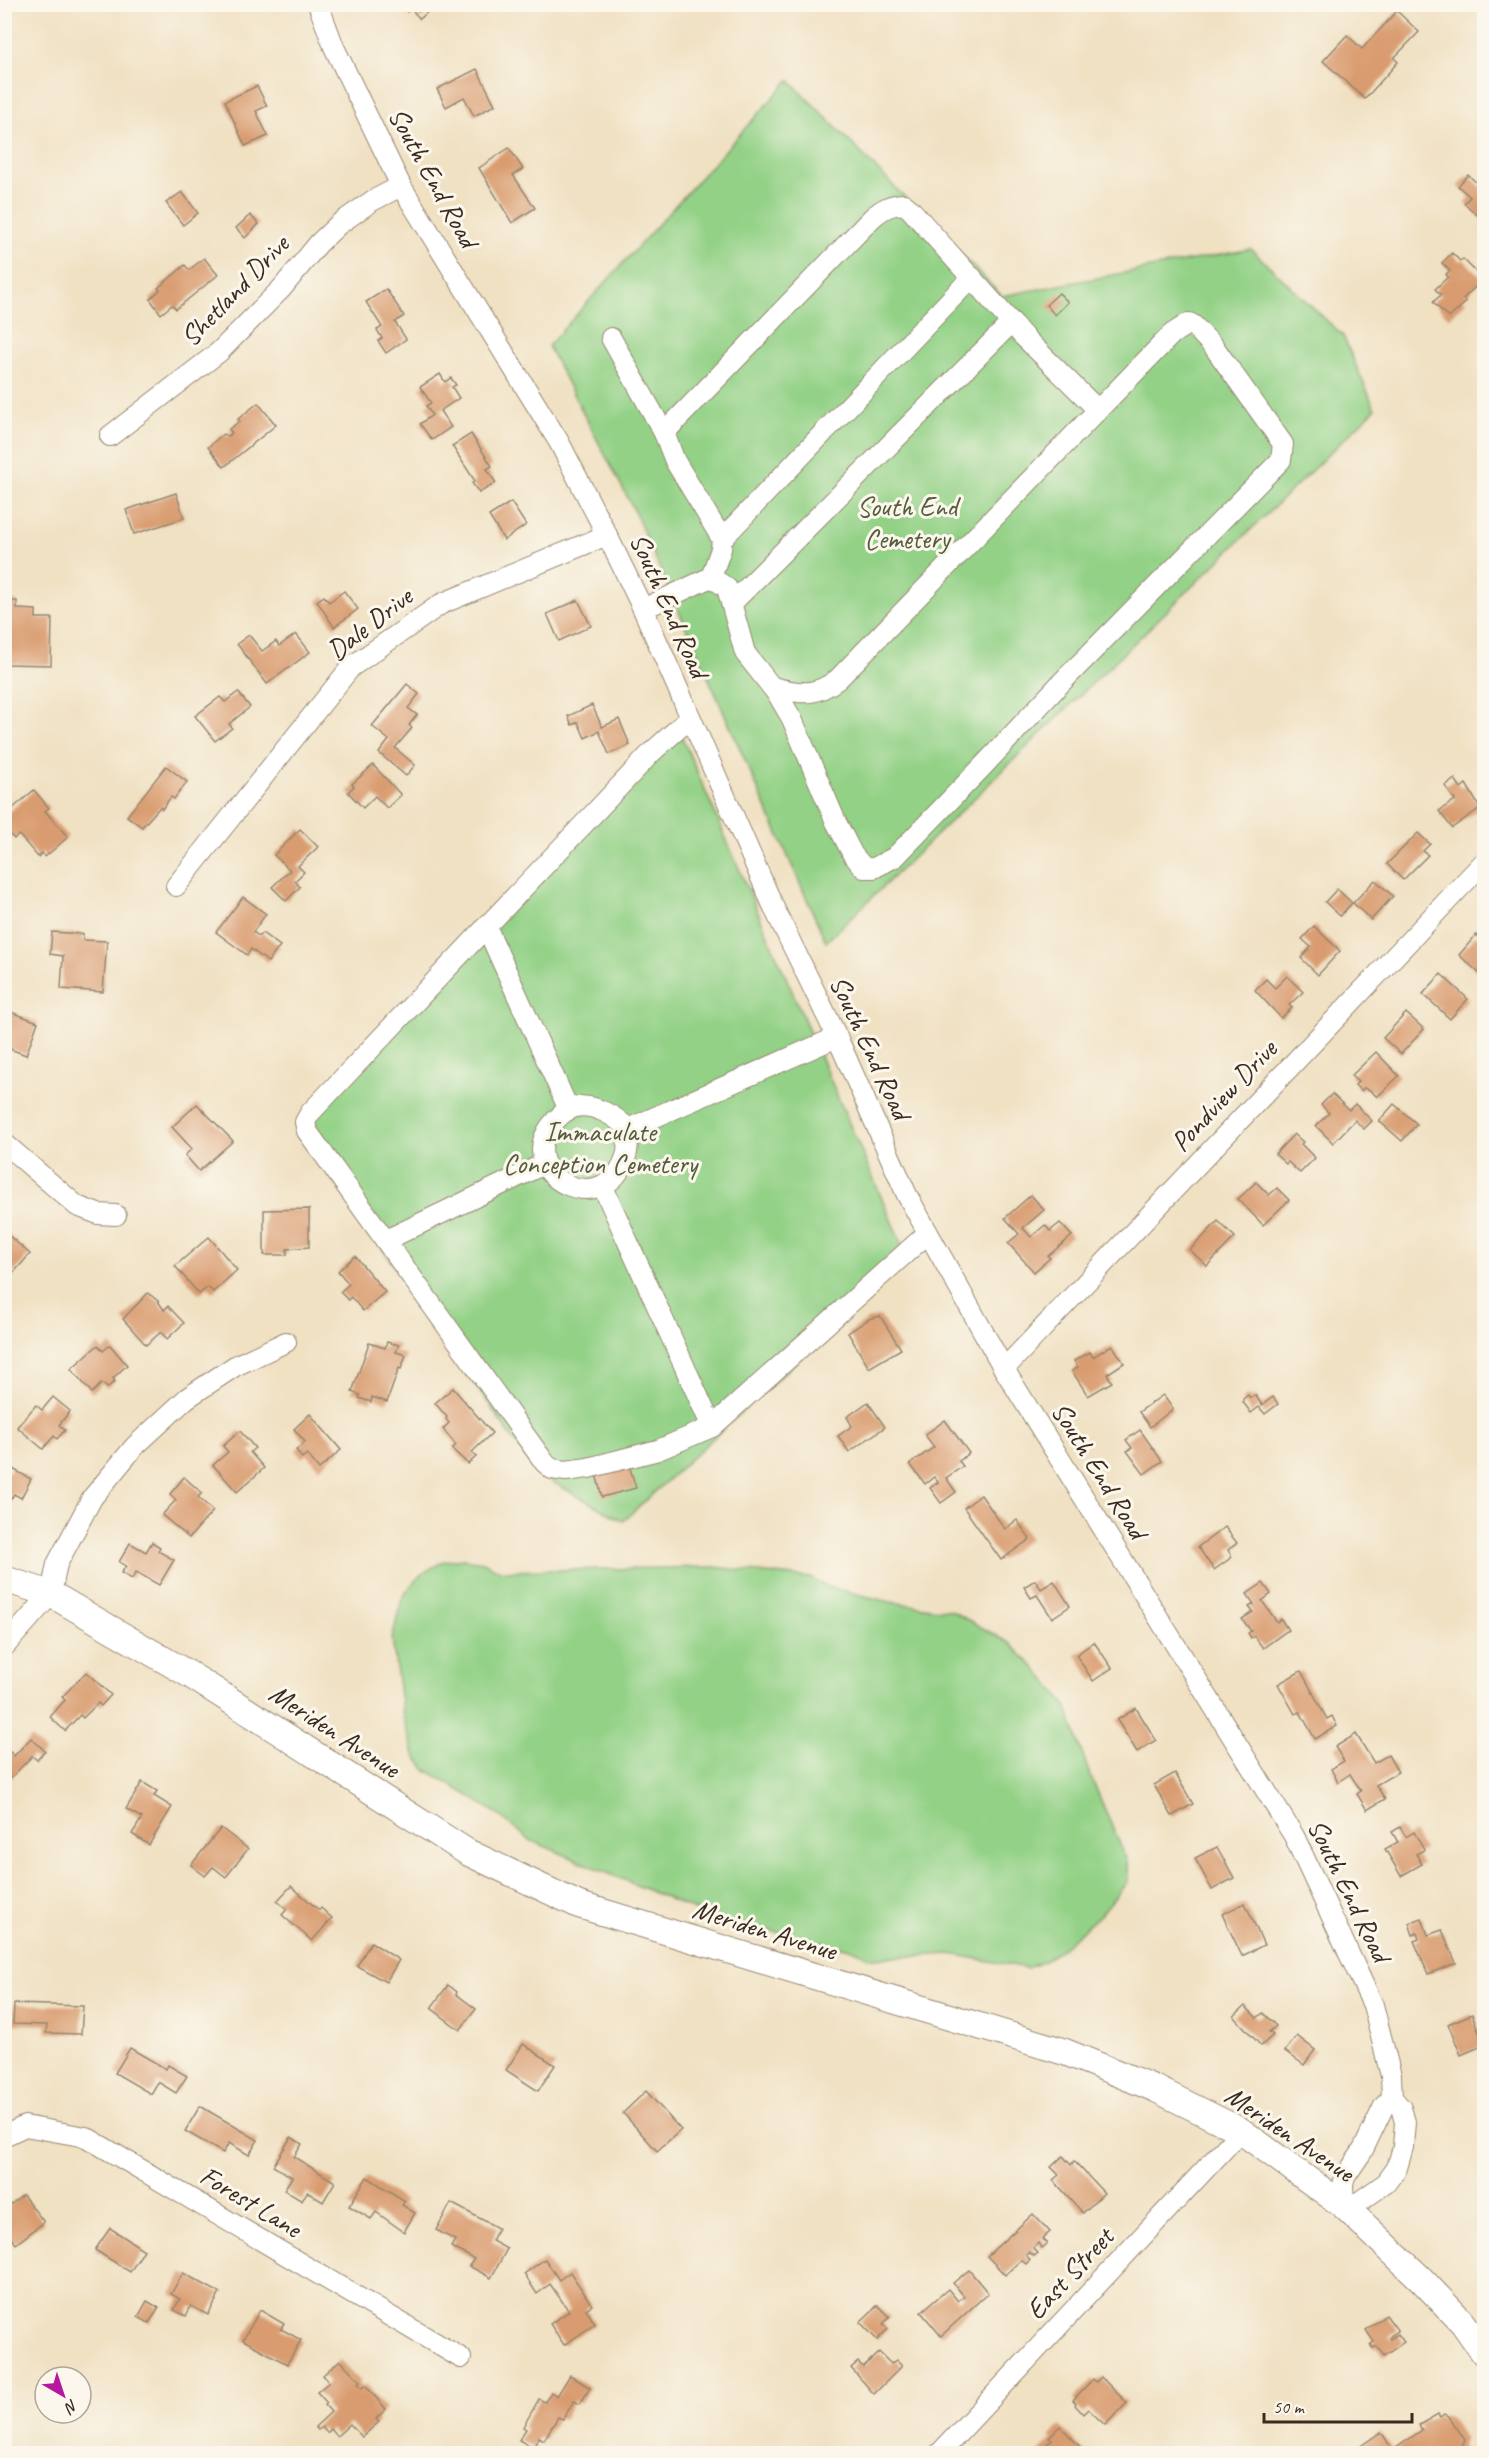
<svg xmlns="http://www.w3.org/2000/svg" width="1489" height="2458" viewBox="0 0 1489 2458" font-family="Caveat,sans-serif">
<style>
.green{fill:#93d186;stroke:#677e52;stroke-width:1.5}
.building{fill:#d99c6f}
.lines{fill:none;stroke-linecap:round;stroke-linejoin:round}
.minor-casing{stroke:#968670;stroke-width:22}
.major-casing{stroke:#968670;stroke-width:28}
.minor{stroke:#fff;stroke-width:20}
.major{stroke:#fff;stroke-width:26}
.labels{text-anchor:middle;stroke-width:6;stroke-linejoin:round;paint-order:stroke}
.street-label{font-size:28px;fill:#3b2a1e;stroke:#fbf7ec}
.park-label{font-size:28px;fill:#555c3d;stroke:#fbf7ec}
</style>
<rect width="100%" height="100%" fill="#fbf7ec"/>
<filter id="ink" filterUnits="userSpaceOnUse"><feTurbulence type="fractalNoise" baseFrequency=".0167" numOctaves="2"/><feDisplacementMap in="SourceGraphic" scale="12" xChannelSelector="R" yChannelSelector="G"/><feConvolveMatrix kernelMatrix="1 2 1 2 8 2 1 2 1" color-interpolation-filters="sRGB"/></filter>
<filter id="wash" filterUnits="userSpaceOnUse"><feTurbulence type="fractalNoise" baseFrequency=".008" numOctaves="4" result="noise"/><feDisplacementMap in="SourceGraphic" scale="24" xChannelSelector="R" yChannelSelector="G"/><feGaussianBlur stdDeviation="1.35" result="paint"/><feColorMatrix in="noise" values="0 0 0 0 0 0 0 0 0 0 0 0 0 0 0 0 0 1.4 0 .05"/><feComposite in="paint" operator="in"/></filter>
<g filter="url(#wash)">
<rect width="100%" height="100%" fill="#f0e1c3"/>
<g class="green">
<path d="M789 80 1002 296 1251 249 1343 336 1375 409 826 942 632 506 548 346Z"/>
<path d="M675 721 908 1259 623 1521 536 1473 297 1124Z"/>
<path d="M464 1559 483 1562 501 1571 714 1567 810 1578 828 1587 890 1602 952 1611 1010 1643 1039 1672 1066 1705 1088 1770 1127 1861 1128 1881 1101 1914 1060 1950 1044 1961 1027 1968 951 1954 871 1958 855 1950 716 1919 530 1840 495 1812 425 1769 414 1754 403 1716 392 1639 402 1599 412 1584 426 1571 444 1561Z"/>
</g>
<g id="blocks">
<g class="building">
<path d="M401 4H436L420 19 411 9 407 12Z"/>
<path d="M1397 11 1419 32 1394 58 1398 62 1365 99 1323 61 1347 35 1362 49Z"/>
<path d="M477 69 495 105 474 116 464 97 446 107 437 89Z"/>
<path d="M257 86 267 106 256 111 268 136 245 146 225 101Z"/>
<path d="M509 148 523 169 513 175 535 208 512 223 479 168Z"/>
<path d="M1468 175 1484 189V221L1464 203 1470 197 1458 186Z"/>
<path d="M182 192 198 213 183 225 166 203Z"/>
<path d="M250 215 259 224 245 238 236 228Z"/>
<path d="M1452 253 1460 261 1463 259 1483 279 1463 299 1466 302 1449 318 1433 302 1441 295 1435 289 1448 277 1446 274 1450 271 1442 263Z"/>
<path d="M204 258 218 275 176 309 172 305 161 314 150 299 160 290 158 288 185 265 189 270Z"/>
<path d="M386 289 404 316 395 322 406 339 386 353 378 341 382 338 377 330 382 327 366 302Z"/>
<path d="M1059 293 1068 302 1055 315 1046 305Z"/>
<path d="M440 374 445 382 451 378 456 385 452 387 459 398 440 411 451 427 432 440 420 424 432 415 426 406 431 403 420 387Z"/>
<path d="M258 403 276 425 224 467 208 447 223 434 228 436 232 433 229 429 240 421 238 419Z"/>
<path d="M471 434 492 466 487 469 496 483 479 493 472 483 475 481 452 446Z"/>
<path d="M176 493 184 518 134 534 126 510Z"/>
<path d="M511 502 526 525 504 540 489 516Z"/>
<path d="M344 591 358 609 334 627 317 601 324 596 329 602Z"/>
<path d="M578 600 591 626 559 641 547 614Z"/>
<path d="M4 601H17V609L36 610V618H52L51 665 4 664Z"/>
<path d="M296 634 310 652 267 684 237 644 249 635 262 651 276 641 279 646Z"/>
<path d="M407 684 419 694 408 708 417 715 409 725 412 728 395 748 415 765 406 776 379 753 389 740 372 726Z"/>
<path d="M238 692 250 707 229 724 232 728 215 741 195 716 220 697 225 702Z"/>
<path d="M592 705 602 727 619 719 630 745 609 754 599 731 585 738 578 722 572 725 568 716Z"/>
<path d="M373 765 401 795 387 808 375 796 363 808 348 792 354 786 352 784Z"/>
<path d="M166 766 187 782 174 799 171 797 162 809 160 807 142 827 127 816Z"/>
<path d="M1455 779 1461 788 1466 784 1480 808 1452 828 1439 811 1455 800 1445 786Z"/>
<path d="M34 790 49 808 45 811 68 837 45 857 42 853 38 857 19 835 14 839 4 828V816Z"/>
<path d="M300 829 318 847 298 866 304 872 295 881 300 887 286 901 272 887 290 870 274 855Z"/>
<path d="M1418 833 1430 844 1423 851 1428 855 1403 880 1387 864Z"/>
<path d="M1375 880 1393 896 1371 920 1353 903Z"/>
<path d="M1337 889 1352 903 1340 916 1325 902Z"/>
<path d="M243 897 266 914 253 932 259 936 262 933 280 946 268 962 251 949 247 955 216 932Z"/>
<path d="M1314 926 1340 951 1318 975 1301 958 1311 947 1302 939Z"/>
<path d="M52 932 83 934V940L107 941 103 992 61 989 63 956 50 954Z"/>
<path d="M1476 935 1484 942V966L1479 973 1459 955Z"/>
<path d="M1441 974 1468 999 1450 1019 1423 994Z"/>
<path d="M1287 976 1303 992 1289 1005 1292 1008 1281 1018 1255 990 1266 979 1275 988Z"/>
<path d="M5 1010 38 1022 26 1055 10 1049 8 1055 5 1053Z"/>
<path d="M1406 1013 1424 1029 1401 1054 1383 1038Z"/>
<path d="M1376 1052 1399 1076 1377 1097 1371 1091 1364 1088 1361 1091 1355 1085 1358 1082 1351 1076Z"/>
<path d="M1332 1094 1349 1110 1355 1104 1372 1121 1364 1129 1355 1120 1333 1143 1316 1126 1329 1113 1321 1105Z"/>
<path d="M197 1104 233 1141 199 1171 185 1155 192 1149 172 1127Z"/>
<path d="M1394 1104 1417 1124 1402 1141 1379 1121Z"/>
<path d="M1294 1134 1303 1142 1301 1144 1315 1158 1300 1173 1288 1162 1286 1164 1275 1154Z"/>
<path d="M1256 1182 1269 1195 1277 1188 1289 1200 1263 1225 1238 1199Z"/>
<path d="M1031 1195 1044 1210 1023 1228 1031 1237 1045 1225 1050 1231 1060 1223 1072 1236 1048 1256 1050 1258 1034 1272 1008 1243 1019 1234 1005 1218Z"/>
<path d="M309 1209V1247L287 1249V1255H264V1210Z"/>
<path d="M1218 1221 1235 1237 1207 1266 1190 1250Z"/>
<path d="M4 1226 9 1230 7 1234 30 1254 9 1278 4 1274Z"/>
<path d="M209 1237 237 1270 213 1292 208 1287 199 1294 175 1266Z"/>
<path d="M355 1256 385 1292 363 1311 351 1297 348 1300 340 1292 349 1284 338 1271Z"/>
<path d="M148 1293 158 1301 164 1310 168 1306 184 1323 167 1339 161 1332 146 1345 123 1319Z"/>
<path d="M880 1316 901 1349 869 1368 848 1333 869 1319Z"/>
<path d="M387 1342 399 1345 396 1352 406 1355 401 1369 399 1368 387 1402 372 1397 371 1402 359 1398 360 1395 352 1392 369 1343 385 1348Z"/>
<path d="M98 1345 103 1351 110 1345 127 1365 113 1378 115 1381 107 1388 102 1383 92 1393 71 1369Z"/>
<path d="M1112 1345 1124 1363 1107 1374 1112 1382 1088 1396 1072 1371 1078 1367 1074 1361 1090 1352 1093 1357Z"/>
<path d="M453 1388 492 1433 472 1452 476 1457 468 1464 452 1449 456 1445 443 1429 449 1423 446 1419 447 1417 435 1403Z"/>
<path d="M1163 1395 1173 1409 1150 1427 1139 1412Z"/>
<path d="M1248 1395 1250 1398 1255 1395 1262 1405 1273 1397 1278 1404 1265 1414 1259 1407 1251 1413 1243 1402V1399Z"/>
<path d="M53 1397 70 1411 59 1425 65 1430 57 1439 54 1436 43 1449 17 1427 36 1405 42 1410Z"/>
<path d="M868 1402 885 1427 849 1452 838 1436 852 1426 847 1417Z"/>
<path d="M310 1414 341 1450 319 1469 307 1454 302 1458 296 1450 305 1442 294 1429Z"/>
<path d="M945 1420 969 1453 959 1461 963 1466 946 1478 956 1492 941 1503 930 1488 938 1482 934 1477 925 1484 910 1464 934 1447 925 1435Z"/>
<path d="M1140 1430 1162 1461 1144 1474 1127 1451 1132 1448 1126 1440Z"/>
<path d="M240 1431 255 1448 250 1452 264 1468 237 1492 213 1465 228 1452 223 1446Z"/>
<path d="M629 1465 636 1488 602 1497 596 1474Z"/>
<path d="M11 1468 31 1479 21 1498 14 1494 4 1510V1469L9 1472Z"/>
<path d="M184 1477 202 1493 198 1497 213 1511 189 1538 162 1515 176 1500 170 1494Z"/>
<path d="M981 1495 1005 1529 1017 1520 1030 1539 1001 1560 964 1508Z"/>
<path d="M1225 1527 1237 1543 1228 1550 1232 1557 1214 1570 1198 1547Z"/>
<path d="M152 1542 160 1547 158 1551 174 1560 159 1585 136 1572 132 1579 121 1573 126 1566 119 1562 130 1543 146 1552Z"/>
<path d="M1035 1580 1041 1589 1054 1581 1070 1606 1052 1618 1037 1595 1031 1598 1024 1587Z"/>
<path d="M1263 1583 1271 1594 1262 1601 1277 1622 1281 1619 1288 1630 1263 1648 1254 1636 1251 1638 1248 1633 1251 1631 1242 1619 1253 1612 1249 1607 1254 1604 1247 1594Z"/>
<path d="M1094 1642 1112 1668 1093 1681 1076 1655Z"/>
<path d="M1301 1671 1327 1719 1332 1716 1337 1726 1315 1739 1300 1712 1295 1714 1278 1684Z"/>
<path d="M86 1672 111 1695 101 1706 98 1703 83 1718 80 1715 65 1731 50 1717 65 1700 62 1697Z"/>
<path d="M1136 1708 1156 1740 1137 1752 1117 1720Z"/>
<path d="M1356 1734 1374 1763 1388 1755 1398 1772 1376 1785 1385 1799 1367 1810 1357 1794 1361 1791 1350 1774 1338 1782 1331 1769 1344 1761 1335 1747Z"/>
<path d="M31 1738 45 1751 37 1760 32 1756 4 1785V1754L8 1750 14 1756Z"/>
<path d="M1175 1773 1193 1804 1172 1816 1154 1785Z"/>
<path d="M142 1782 157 1791 154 1796 172 1807 149 1845 132 1834 142 1818 126 1809Z"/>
<path d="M1400 1827 1406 1837 1414 1832 1424 1850 1416 1854 1422 1864 1401 1876 1385 1849 1398 1842 1392 1832Z"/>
<path d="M221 1828 248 1849 226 1877 213 1867 205 1876 191 1865Z"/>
<path d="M1217 1847 1234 1878 1212 1890 1195 1858Z"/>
<path d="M291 1886 319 1910 321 1908 332 1918 312 1941 282 1915 287 1909 277 1901Z"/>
<path d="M1245 1903 1264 1945 1242 1956 1222 1914Z"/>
<path d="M1422 1918 1428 1935 1442 1930 1456 1963 1428 1974 1414 1941 1419 1939 1417 1933 1413 1935 1409 1923Z"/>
<path d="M371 1942 399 1960 386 1982 357 1966Z"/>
<path d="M448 1985 457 1992 456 1994 476 2009 460 2030 431 2008Z"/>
<path d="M14 2004 83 2006 81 2034 46 2033 47 2025 13 2024Z"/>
<path d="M1245 2006 1257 2018 1263 2013 1276 2026 1269 2032 1273 2035 1261 2046 1234 2016Z"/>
<path d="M1472 2014 1484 2045 1461 2055 1448 2024Z"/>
<path d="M1297 2036 1315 2050 1304 2065 1285 2051Z"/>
<path d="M523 2044 555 2065 538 2091 506 2070Z"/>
<path d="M130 2048 166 2069 168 2065 187 2076 176 2093 158 2082 151 2094 115 2073Z"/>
<path d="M646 2091 681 2130 657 2151 623 2113Z"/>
<path d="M200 2106 258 2140 249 2155 229 2143 223 2153 185 2131Z"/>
<path d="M291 2137 302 2144 294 2157 335 2182 323 2202 307 2192 302 2201 284 2190 292 2177 273 2166Z"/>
<path d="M1063 2156 1071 2165 1074 2161 1104 2193 1083 2213 1053 2180 1059 2175 1051 2167Z"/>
<path d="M367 2177 405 2201 402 2205 415 2213 404 2232 376 2212 371 2219 349 2206Z"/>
<path d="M23 2195 44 2222 16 2244 4 2229V2221L9 2217 4 2210Z"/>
<path d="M451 2203 498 2228 492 2241 507 2249 491 2278 469 2266 474 2259 451 2247 455 2240 436 2230Z"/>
<path d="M1033 2214 1050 2232 1042 2239 1047 2244 1042 2248 1038 2243 1033 2248 1038 2253 1034 2256 1029 2252 1026 2255 1030 2260 1026 2264 1021 2260 1005 2275 987 2256Z"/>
<path d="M110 2228 144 2250 130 2272 95 2250Z"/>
<path d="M545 2259 559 2280 570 2272 592 2305 586 2309 595 2324 564 2345 550 2324 569 2311 550 2284 537 2294 524 2274Z"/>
<path d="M969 2270 988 2293 941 2336 921 2312 948 2289 958 2301 964 2296 953 2283Z"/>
<path d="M183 2273 220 2293 208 2315 191 2306 186 2316 174 2310 180 2299 171 2294Z"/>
<path d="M147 2301 159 2308 149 2323 138 2317Z"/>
<path d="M878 2305 890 2317 883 2324 888 2329 877 2340 860 2322Z"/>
<path d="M260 2310 284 2324 281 2329 301 2340 287 2364 243 2340Z"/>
<path d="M1386 2315 1398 2331 1389 2337 1390 2339 1398 2334 1404 2342 1384 2356 1377 2346 1373 2348 1371 2344 1374 2342 1366 2330Z"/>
<path d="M879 2352 891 2364 896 2360 902 2366 874 2394 851 2368 858 2362 863 2367Z"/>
<path d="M340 2360 360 2381 358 2383 362 2388 365 2385 386 2409 376 2419 379 2422 362 2437 350 2424 337 2436 331 2429 327 2433 322 2427 318 2430 315 2427 331 2412 325 2405 327 2403 317 2392 329 2382 323 2375Z"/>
<path d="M570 2375 590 2388 580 2404 574 2401 563 2419 558 2417 544 2440 539 2437 533 2448 519 2440 526 2429 523 2427 539 2399 545 2402 551 2392 557 2396Z"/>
<path d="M1101 2377 1127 2403 1105 2425 1088 2409 1083 2414 1075 2405 1076 2403 1073 2400 1093 2379 1096 2382Z"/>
<path d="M1438 2414 1440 2417 1444 2414 1449 2416 1465 2440 1462 2448 1465 2451 1461 2454H1358L1355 2450 1381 2432 1393 2450 1422 2430 1419 2425Z"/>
<path d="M1060 2426 1087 2454H1037L1052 2439 1049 2437Z"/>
</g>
</g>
</g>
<g filter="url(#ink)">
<use href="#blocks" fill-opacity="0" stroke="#968670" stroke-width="1.5"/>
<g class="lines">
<defs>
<g id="minor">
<path d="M318 4 334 47 401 186 559 442 607 535 643 609 775 910 837 1037 907 1195 1004 1369 1294 1836 1373 2005 1391 2076 1392 2098 1401 2108 1405 2122 1403 2147 1397 2168 1386 2183 1359 2202 1344 2206 1343 2185 1345 2177 1362 2152 1384 2106 1392 2098"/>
<path d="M611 338 664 433"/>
<path d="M110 436 219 352 282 288 319 243 339 224 372 201 401 186"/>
<path d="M722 539 972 277"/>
<path d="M732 603 1012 322"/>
<path d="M643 609 711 577 727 588 745 653 778 695 792 719 836 822 853 855 864 868H874L895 857 985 764 1059 685 1281 460 1283 444 1214 347 1193 325 1189 323 1172 334 1098 410 1024 337 911 210 904 204C891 204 882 209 872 218L664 433 675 461 722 539 721 549 711 577"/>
<path d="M772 687C800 693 813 698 838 679L1098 410"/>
<path d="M689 719 652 752 310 1113 305 1122 307 1131 545 1463 552 1469 566 1471 588 1468 658 1450 712 1427 928 1233"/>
<path d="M176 886 351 667 441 604 607 535"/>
<path d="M486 926 569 1110"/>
<path d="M628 1129C616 1116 593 1103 575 1107 565 1110 556 1119 550 1127 515 1178 606 1221 626 1156 629 1148 627 1138 628 1129L837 1037"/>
<path d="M4 1143 77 1206 98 1214 116 1215"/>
<path d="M603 1187 712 1427"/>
<path d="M386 1240 544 1164"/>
<path d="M1004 1369 1484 862"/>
<path d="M4 1647 51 1594 57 1564 92 1498 135 1446 187 1398 235 1366 286 1342"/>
<path d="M4 2136 25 2126 86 2137 461 2358"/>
<path d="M939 2454 1241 2131"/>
</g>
<path id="major" d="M4 1579 51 1594 192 1676 467 1852 579 1905 1065 2052 1156 2089 1241 2131 1344 2206 1422 2280 1463 2323 1484 2353"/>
</defs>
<use href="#minor" class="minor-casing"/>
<use href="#major" class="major-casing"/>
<use href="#minor" class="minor"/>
<use href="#major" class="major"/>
</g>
</g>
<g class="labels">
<g class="street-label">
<text transform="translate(434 177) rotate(61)" y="10">South End Road</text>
<text transform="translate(234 290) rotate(-46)" y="10">Shetland Drive</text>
<text transform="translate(670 605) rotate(66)" y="10">South End Road</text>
<text transform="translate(369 623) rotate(-38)" y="10">Dale Drive</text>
<text transform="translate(871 1047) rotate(65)" y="10">South End Road</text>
<text transform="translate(1223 1095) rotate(-47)" y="10">Pondview Drive</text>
<text transform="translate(1100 1470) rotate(58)" y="10">South End Road</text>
<text transform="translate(335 1730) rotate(33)" y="10">Meriden Avenue</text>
<text transform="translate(1350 1890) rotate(64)" y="10">South End Road</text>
<text transform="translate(765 1929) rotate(17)" y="10">Meriden Avenue</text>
<text transform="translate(1290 2133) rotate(34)" y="10">Meriden Avenue</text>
<text transform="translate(251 2201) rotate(31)" y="10">Forest Lane</text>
<text transform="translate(1069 2273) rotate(-47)" y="10">East Street</text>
</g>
<g class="park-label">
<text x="907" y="516">South End<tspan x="907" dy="32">Cemetery</tspan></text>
<text x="600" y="1141">Immaculate<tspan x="600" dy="32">Conception Cemetery</tspan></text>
</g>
</g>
<rect width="1489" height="2458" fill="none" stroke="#fbf7ec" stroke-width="24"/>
<g transform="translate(63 2395) rotate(141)"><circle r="28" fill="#fbf7ec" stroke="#aea59a" stroke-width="1.5"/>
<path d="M0-4.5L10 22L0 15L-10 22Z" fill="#b5179e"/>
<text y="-9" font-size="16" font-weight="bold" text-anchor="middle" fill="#3b2a1e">N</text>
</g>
<path d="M1264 2413v9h148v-9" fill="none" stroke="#3b2a1e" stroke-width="3"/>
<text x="1273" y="2413" font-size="18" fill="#3b2a1e" stroke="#fbf7ec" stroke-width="4.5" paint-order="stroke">50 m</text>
</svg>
